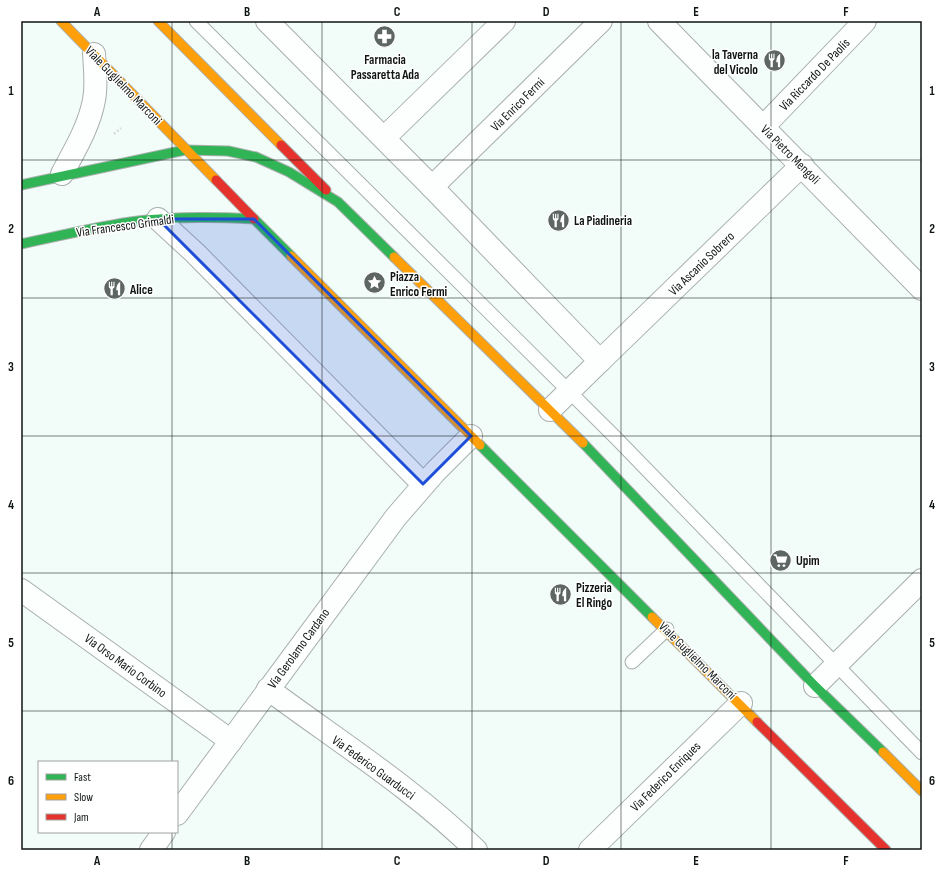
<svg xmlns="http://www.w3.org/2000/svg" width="943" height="871" viewBox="0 0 943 871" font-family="'Sofia Sans Condensed',sans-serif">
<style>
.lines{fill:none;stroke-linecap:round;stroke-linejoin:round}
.lane-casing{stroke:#a8afad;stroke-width:15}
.street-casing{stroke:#a8afad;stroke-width:24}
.fast-casing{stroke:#a8afad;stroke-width:11}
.slow-casing{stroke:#a8afad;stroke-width:11}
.jam-casing{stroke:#a8afad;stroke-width:11}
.path{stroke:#d8dcda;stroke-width:2.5;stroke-dasharray:2 2;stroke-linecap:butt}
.lane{stroke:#fdfffe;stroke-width:13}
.street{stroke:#fdfffe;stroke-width:22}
.fast{stroke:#30b455;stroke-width:9}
.slow{stroke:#ff9f0a;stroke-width:9}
.jam{stroke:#e5322d;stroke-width:9}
.marked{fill:#1d4ed8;fill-opacity:0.2;stroke:#1d4ed8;stroke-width:3;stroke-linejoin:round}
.grid{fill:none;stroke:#0f1513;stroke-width:1;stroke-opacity:0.55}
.labels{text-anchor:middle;stroke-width:3;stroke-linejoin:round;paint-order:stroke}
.poi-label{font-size:13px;font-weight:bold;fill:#0f1513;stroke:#fff;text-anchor:start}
.street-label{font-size:13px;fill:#0f1513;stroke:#fff}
.neatline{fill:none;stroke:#0f1513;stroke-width:1.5}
.grid-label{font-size:13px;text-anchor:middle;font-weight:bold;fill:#0f1513}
</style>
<rect width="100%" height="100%" fill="#f2fcf9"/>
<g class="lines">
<defs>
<g id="lane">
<path d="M196 21 616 438 922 753"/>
<path d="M632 662 667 629"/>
</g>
<g id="street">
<path d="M267 21 432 187 600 361 550 410"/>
<path d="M659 21 922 289"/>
<path d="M763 127 865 21"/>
<path d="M384 138 504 21"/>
<path d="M62 174C74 151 89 127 94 100 97 85 95 69 94 54"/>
<path d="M432 187 601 21"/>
<path d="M158 219 195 253 423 484"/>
<path d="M600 361 802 165"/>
<path d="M21 590 231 741"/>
<path d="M815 686 922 580"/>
<path d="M268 689C338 741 414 789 476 850"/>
<path d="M177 814 396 517 435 472 471 436"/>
<path d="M151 850 164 832"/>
<path d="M590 850 741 703"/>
</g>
<g id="fast">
<path d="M21 185 185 150 228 151 256 157 289 172 338 202 394 257"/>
<path d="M21 244C60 236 98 226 138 221 176 216 215 217 254 219L291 256"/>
<path d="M583 443 815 686 883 752"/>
<path d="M480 445 652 617"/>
</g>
<g id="slow">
<path d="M61 21 216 180"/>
<path d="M158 21 281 145"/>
<path d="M291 256 480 445"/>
<path d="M394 257 583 443"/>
<path d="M652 617 757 722"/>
<path d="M883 752 922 791"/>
</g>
<g id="jam">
<path d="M281 145 326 190"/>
<path d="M216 180 254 219"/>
<path d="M757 722 886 850"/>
</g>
</defs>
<use href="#lane" class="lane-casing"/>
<use href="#street" class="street-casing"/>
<use href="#fast" class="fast-casing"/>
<use href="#slow" class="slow-casing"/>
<use href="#jam" class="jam-casing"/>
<path class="path" d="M114 134 121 128"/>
<use href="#lane" class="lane"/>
<use href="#street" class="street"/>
<use href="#fast" class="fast"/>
<use href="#slow" class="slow"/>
<use href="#jam" class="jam"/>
</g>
<path class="marked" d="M158 219H254L471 436 423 484Z"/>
<path class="grid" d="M172 21V762M322 21V850M472 21V850M621 21V850M771 21V850M21 160H922M21 298H922M21 436H922M21 573H922M21 711H922M172 832V850"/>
<defs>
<symbol id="pharmacy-disc" viewBox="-11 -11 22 22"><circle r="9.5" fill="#5e6664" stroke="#fff"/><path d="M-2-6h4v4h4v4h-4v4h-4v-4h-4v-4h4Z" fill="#fff"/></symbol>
<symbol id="restaurant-disc" viewBox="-11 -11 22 22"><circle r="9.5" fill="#5e6664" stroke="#fff"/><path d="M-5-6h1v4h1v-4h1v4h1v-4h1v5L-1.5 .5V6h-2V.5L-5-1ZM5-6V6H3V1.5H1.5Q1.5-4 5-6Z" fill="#fff"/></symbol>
<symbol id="sight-disc" viewBox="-11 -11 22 22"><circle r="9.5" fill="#5e6664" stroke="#fff"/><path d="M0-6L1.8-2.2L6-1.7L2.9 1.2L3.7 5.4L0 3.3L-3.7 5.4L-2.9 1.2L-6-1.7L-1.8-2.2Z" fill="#fff"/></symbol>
<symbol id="supermarket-disc" viewBox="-11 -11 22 22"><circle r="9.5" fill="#5e6664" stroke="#fff"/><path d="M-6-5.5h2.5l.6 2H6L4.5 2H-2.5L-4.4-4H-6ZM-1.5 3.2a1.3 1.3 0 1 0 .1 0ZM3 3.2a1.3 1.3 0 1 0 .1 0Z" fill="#fff"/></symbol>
</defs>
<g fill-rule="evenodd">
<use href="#pharmacy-disc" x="372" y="24" width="25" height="25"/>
<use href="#restaurant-disc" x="762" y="48" width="25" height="25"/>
<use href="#restaurant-disc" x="546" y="208" width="25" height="25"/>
<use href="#sight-disc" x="362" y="270" width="25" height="25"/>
<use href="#restaurant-disc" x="102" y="276" width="25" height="25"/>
<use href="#supermarket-disc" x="768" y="548" width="25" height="25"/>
<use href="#restaurant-disc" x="548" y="582" width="25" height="25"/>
</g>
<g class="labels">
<g class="poi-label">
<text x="758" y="59" text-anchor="end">la Taverna<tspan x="758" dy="15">del Vicolo</tspan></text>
<text x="385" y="64" text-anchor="middle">Farmacia<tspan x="385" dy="15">Passaretta Ada</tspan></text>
<text x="574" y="225">La Piadineria</text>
<text x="390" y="281">Piazza<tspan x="390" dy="15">Enrico Fermi</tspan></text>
<text x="130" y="294">Alice</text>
<text x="796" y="565">Upim</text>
<text x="576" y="592">Pizzeria<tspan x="576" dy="15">El Ringo</tspan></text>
</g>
<g class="street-label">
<text transform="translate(814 74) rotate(-46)" y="5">Via Riccardo De Paolis</text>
<text transform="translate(124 85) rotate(46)" y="5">Viale Guglielmo Marconi</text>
<text transform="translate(517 104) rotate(-45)" y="5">Via Enrico Fermi</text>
<text transform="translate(791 154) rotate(45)" y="5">Via Pietro Mengoli</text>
<text transform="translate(125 225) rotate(-8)" y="5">Via Francesco Grimaldi</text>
<text transform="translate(701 263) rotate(-44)" y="5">Via Ascanio Sobrero</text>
<text transform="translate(298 648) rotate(-54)" y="5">Via Gerolamo Cardano</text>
<text transform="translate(698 660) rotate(45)" y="5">Viale Guglielmo Marconi</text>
<text transform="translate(126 665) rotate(36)" y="5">Via Orso Mario Corbino</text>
<text transform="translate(374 767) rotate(36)" y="5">Via Federico Guarducci</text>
<text transform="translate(665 776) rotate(-45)" y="5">Via Federico Enriques</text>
</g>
</g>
<rect width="943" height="871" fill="none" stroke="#ffffff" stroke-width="44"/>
<rect x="38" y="761" width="140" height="72" fill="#ffffff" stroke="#9fa1a1"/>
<rect x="46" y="774" width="20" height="6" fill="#30b455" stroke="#9fa1a1"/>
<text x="74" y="781" font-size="12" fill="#0f1513">Fast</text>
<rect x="46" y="794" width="20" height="6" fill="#ff9f0a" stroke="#9fa1a1"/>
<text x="74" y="801" font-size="12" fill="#0f1513">Slow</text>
<rect x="46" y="814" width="20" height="6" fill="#e5322d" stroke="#9fa1a1"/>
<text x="74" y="821" font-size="12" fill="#0f1513">Jam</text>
<rect x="22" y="22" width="899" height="827" class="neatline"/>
<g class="grid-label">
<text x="97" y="16">A</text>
<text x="247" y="16">B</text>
<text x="397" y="16">C</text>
<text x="546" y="16">D</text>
<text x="696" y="16">E</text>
<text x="846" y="16">F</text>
<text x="11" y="95">1</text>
<text x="932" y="95">1</text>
<text x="11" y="233">2</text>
<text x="932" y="233">2</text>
<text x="11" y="371">3</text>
<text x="932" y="371">3</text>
<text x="11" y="509">4</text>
<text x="932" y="509">4</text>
<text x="11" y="647">5</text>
<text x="932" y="647">5</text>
<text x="11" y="785">6</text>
<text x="932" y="785">6</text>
<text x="97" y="865">A</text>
<text x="247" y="865">B</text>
<text x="397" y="865">C</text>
<text x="546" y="865">D</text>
<text x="696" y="865">E</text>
<text x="846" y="865">F</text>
</g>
</svg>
